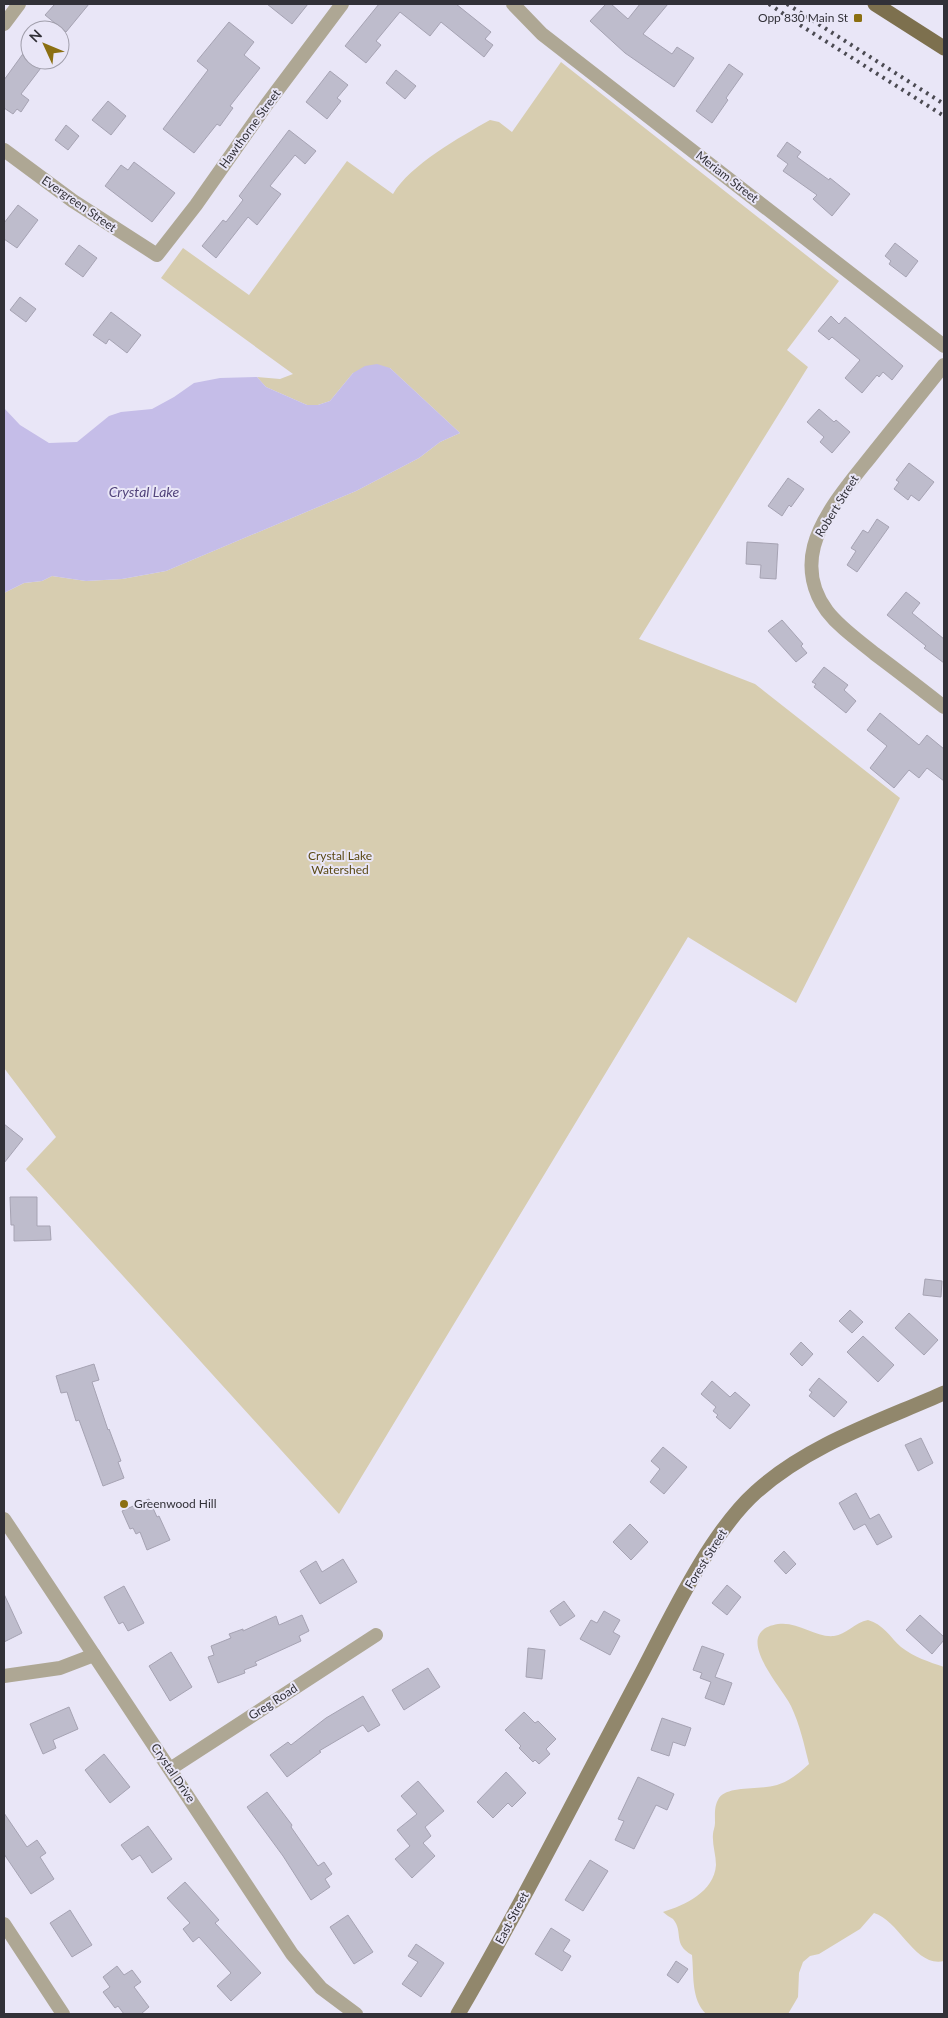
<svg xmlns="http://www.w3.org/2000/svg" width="948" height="2018" viewBox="0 0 948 2018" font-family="Lato,sans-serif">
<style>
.green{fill:#d7cdb0}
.water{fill:#c5bde8}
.building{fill:#bebccc;stroke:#a6a3b3}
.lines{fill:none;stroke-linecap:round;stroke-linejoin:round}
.street{stroke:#aea794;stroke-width:14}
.secondary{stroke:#91876c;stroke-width:15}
.primary{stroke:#7d704e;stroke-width:15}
.rail{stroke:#4b4a52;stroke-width:4;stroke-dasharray:2.5 5;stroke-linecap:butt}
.poi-dot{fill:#8b6f11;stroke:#e9e6f7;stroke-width:2}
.labels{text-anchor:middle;stroke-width:4;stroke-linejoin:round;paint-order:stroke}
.poi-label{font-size:12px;fill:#323138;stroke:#e9e6f7;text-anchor:end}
.street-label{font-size:12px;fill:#323138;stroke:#e9e6f7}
.park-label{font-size:12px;fill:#5b4a16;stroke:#e9e6f7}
.water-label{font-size:14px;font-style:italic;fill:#53457c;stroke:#e9e6f7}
</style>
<rect width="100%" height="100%" fill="#e9e6f7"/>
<g class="green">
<path d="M561 62 839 281 787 350 808 367 639 639 755 684 900 798 796 1003 688 937 339 1514 26 1169 56 1137 4 1068V593L24 583 42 581 52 576 86 581 122 579 166 571 356 491 419 458 440 442 460 433 390 368 353 373 330 401 318 405H307L266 387 257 377 280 379 293 374 161 278 183 248 249 295 347 161 393 194C410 165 460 137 490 120L499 122 512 132Z"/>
<path d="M868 1620C883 1624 890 1637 901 1647 914 1657 929 1662 944 1667V1961C915 1968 900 1921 874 1913L860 1929 819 1954 810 1956 803 1962 799 1973 798 1997 788 2014H706C691 1999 694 1976 692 1955 672 1944 684 1932 673 1919 670 1917 666 1915 663 1912 685 1905 714 1892 716 1865 716 1855 712 1844 713 1834 713 1831 715 1827 715 1823 715 1814 714 1806 719 1798 728 1785 762 1790 777 1785 790 1781 799 1773 809 1764 804 1744 800 1725 791 1706 782 1687 729 1632 778 1624 798 1621 816 1638 834 1636 846 1635 855 1622 868 1620Z"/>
</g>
<path class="water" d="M377 364 390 368 460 433 440 442 419 458 356 491 166 571 122 579 86 581 52 576 42 581 24 583 4 593V408L20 425 49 443 77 442 109 416 121 412 152 409 174 397 194 383 220 378 257 377 266 387 307 405H318L330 401 353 373 365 366Z"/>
<g class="building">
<path d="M55 4H89L66 32 45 15Z"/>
<path d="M267 4H308L292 24Z"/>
<path d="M379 4H456L491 32 485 39 493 45 484 57 441 22 430 36 400 12 376 41 381 45 366 63 345 46Z"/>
<path d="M606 4H611L628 19 640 4H668L643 34 672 54 677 47 694 58 674 87 625 53 590 21Z"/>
<path d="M229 22 254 42 244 55 260 68 230 106 233 108 220 126 217 124 194 153 163 129 208 70 197 61Z"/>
<path d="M30 44V60H47L21 94 29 100 21 112 17 109 13 114 4 108V80Z"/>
<path d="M729 64 743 74 726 98 728 100 712 123 696 111Z"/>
<path d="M396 70 416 86 405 99 386 83Z"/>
<path d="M330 71 348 85 337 98 341 101 327 119 306 102Z"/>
<path d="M108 101 126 116 111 135 92 120Z"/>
<path d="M66 125 79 136 68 150 55 140Z"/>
<path d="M289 130 316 151 305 164 295 155 270 186 281 194 257 225 248 217 216 258 202 246 223 220 226 222 243 200 239 196Z"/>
<path d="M787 142 801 152 797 157 829 180 830 178 850 194 832 216 813 199 817 195 783 171 788 164 777 156Z"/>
<path d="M134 162 175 193 152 222 105 186 121 165 128 170Z"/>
<path d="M18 205 38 220 17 248 4 239V223Z"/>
<path d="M895 243 918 261 906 277 889 264 891 261 885 256Z"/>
<path d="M79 245 97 258 83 277 65 264Z"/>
<path d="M20 297 36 309 26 322 10 310Z"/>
<path d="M111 312 141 335 127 353 109 339 106 344 93 335Z"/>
<path d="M831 316 839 324 845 317 903 366 892 380 883 372 879 377 877 375 862 393 845 378 860 360 832 337 829 340 818 331Z"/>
<path d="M819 409 834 422 836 420 850 432 832 453 820 442 824 437 807 422Z"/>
<path d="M909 463 934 482 919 501 911 495 908 500 894 489 899 482 896 480Z"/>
<path d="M788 478 804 489 791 507 789 505 782 516 768 506Z"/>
<path d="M877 519 889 527 857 572 847 565 856 551 851 548 863 530 868 533Z"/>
<path d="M747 542 778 544 776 579 760 578 761 565 746 564Z"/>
<path d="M906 592 920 603 912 613 944 639V663L924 648 926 646 887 615Z"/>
<path d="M782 620 803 644 801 646 807 653 796 662 768 631Z"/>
<path d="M824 667 848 685 844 690 856 701 846 713 814 687 816 684 812 682Z"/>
<path d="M880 713 919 745 927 735 944 749V781L927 768 919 778 909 770 894 788 870 768 887 746 867 730Z"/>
<path d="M4 1124 23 1139 4 1163Z"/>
<path d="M10 1197H37V1226H50L51 1240 14 1241V1225H11Z"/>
<path d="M925 1279 942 1281 941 1297 923 1295Z"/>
<path d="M850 1310 863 1322 852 1333 839 1321Z"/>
<path d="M909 1313 938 1340 924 1355 895 1328Z"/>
<path d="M863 1336 894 1365 878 1382 847 1352Z"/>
<path d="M801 1342 813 1354 802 1366 790 1354Z"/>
<path d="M94 1364 99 1380 92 1382 108 1430 109 1429 121 1461 118 1462 124 1478 103 1486 79 1420 76 1421 67 1392 61 1393 56 1376Z"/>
<path d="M819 1378 847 1402 834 1417 809 1396 812 1392 809 1390Z"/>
<path d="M712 1381 730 1397 735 1392 750 1405 730 1429 716 1417 718 1415 713 1411 716 1407 701 1394Z"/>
<path d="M921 1438 933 1463 918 1471 905 1445Z"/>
<path d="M663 1447 687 1467 664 1494 650 1482 660 1469 651 1461Z"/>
<path d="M856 1493 870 1519 879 1514 892 1537 877 1545 865 1524 854 1530 839 1503Z"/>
<path d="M149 1499 157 1517 159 1516 170 1540 147 1550 140 1532 136 1534 133 1528 130 1529 122 1511Z"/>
<path d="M630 1524 648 1542 631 1560 613 1542Z"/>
<path d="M784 1551 796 1564 786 1574 774 1561Z"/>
<path d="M343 1559 357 1582 320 1604 300 1571 316 1561 322 1572Z"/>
<path d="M727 1585 741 1597 727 1615 712 1603Z"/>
<path d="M124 1586 144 1623 128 1631 123 1622 119 1624 104 1597Z"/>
<path d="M4 1594 22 1633 4 1642Z"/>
<path d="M564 1601 575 1616 560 1626 550 1611Z"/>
<path d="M604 1611 620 1620 613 1632 620 1636 610 1655 580 1639 591 1620 597 1623Z"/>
<path d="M302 1615 309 1631 299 1636 301 1641 255 1662 257 1665 244 1670 245 1673 218 1683 208 1657 214 1655 211 1646 231 1638 229 1634 243 1629V1631L276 1616 279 1625Z"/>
<path d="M920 1615 944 1637V1640L932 1654 906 1630Z"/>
<path d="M702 1646 724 1654 715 1677 732 1683 724 1705 705 1698 711 1682 700 1678 702 1673 693 1670Z"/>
<path d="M528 1648 545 1650 542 1679 526 1677Z"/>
<path d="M171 1652 192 1687 170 1701 149 1666Z"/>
<path d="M428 1668 440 1687 404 1710 392 1690Z"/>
<path d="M363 1696 380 1725 368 1732 363 1725 319 1751 321 1752 287 1777 270 1755 288 1742 291 1745 326 1718Z"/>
<path d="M69 1707 78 1729 53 1740 56 1748 43 1754 30 1724Z"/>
<path d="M524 1712 535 1723 538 1721 556 1739 546 1749 550 1754 539 1764 535 1760 533 1762 519 1748 521 1746 505 1730Z"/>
<path d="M662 1718 691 1728 685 1746 673 1742 669 1756 651 1750Z"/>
<path d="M104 1754 130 1787 110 1803 85 1770Z"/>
<path d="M506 1772 526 1793 512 1807 508 1803 493 1818 477 1802Z"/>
<path d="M638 1777 674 1794 667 1810 656 1805 634 1849 615 1840 624 1821 618 1819Z"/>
<path d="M418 1781 444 1811 425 1827 431 1836 423 1843 435 1856 412 1878 395 1859 410 1846 397 1830 417 1814 401 1796Z"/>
<path d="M267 1792 292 1825 291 1827 318 1866 324 1862 332 1874 325 1879 330 1887 311 1900 283 1856 247 1807Z"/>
<path d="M4 1813 27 1847 37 1840 46 1853 40 1857 54 1879 31 1894 4 1854Z"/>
<path d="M148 1826 172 1859 152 1873 140 1855 132 1860 121 1845Z"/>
<path d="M590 1860 608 1871 583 1911 565 1900Z"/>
<path d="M185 1882 219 1920 215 1923 261 1973 231 2001 217 1986 231 1973 199 1937 193 1942 183 1929 190 1923 167 1898Z"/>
<path d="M70 1910 92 1945 72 1957 50 1923Z"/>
<path d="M348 1915 373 1952 354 1964 330 1927Z"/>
<path d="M551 1928 570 1940 563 1951 571 1956 562 1971 535 1954Z"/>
<path d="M416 1944 444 1963 421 1997 402 1984 418 1962 408 1956Z"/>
<path d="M676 1961 688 1969 678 1983 667 1975Z"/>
<path d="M117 1966 124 1975 132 1970 141 1982 134 1987 149 2007 141 2014H124L118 2006 115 2008 103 1992 110 1987 103 1977Z"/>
</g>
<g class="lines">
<g class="street">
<path d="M513 4 542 34 944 346"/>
<path d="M4 24 19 4"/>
<path d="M4 150 73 201 157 255 196 205 267 104 342 4"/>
<path d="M944 365C921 394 898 422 875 451 854 478 823 512 814 546 808 569 813 592 827 611 840 628 858 640 875 654 898 671 921 689 944 707"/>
<path d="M4 1519 292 1954 321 1988 356 2014"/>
<path d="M4 1676 60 1668 94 1655"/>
<path d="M170 1769 376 1635"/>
<path d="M4 1924 63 2014"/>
</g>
<path class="secondary" d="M458 2014C522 1904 579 1791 639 1678 669 1621 709 1534 756 1492 809 1444 881 1421 944 1393"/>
<path class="primary" d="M875 4 944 48"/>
<g class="rail">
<path d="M769 4 800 25 944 116"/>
<path d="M787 4 944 104"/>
</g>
</g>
<g class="poi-dot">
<rect x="853" y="13" width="10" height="10" rx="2.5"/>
<circle cx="124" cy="1504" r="5"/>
</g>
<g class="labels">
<g class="poi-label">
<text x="848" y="22">Opp 830 Main St</text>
<text x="134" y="1508" text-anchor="start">Greenwood Hill</text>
</g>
<g class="street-label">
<text transform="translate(250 129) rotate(-54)" y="4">Hawthorne Street</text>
<text transform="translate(727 177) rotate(38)" y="4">Meriam Street</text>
<text transform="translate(79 204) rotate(35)" y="4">Evergreen Street</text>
<text transform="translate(837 506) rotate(-58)" y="4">Robert Street</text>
<text transform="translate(706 1559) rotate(-58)" y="4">Forest Street</text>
<text transform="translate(273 1702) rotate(-33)" y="4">Greg Road</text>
<text transform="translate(173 1773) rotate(56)" y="4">Crystal Drive</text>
<text transform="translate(512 1918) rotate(-62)" y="4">East Street</text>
</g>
<g class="park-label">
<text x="340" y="860">Crystal Lake<tspan x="340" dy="14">Watershed</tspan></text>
</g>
<g class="water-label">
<text x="144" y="497">Crystal Lake</text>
</g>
</g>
<rect width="948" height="2018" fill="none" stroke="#323138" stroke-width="10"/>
<g transform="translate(45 45) rotate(314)"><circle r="24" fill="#e9e6f7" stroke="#a09eab"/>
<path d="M0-4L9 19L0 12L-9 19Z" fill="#8b6f11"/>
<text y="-8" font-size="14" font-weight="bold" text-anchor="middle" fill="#323138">N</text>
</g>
</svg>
